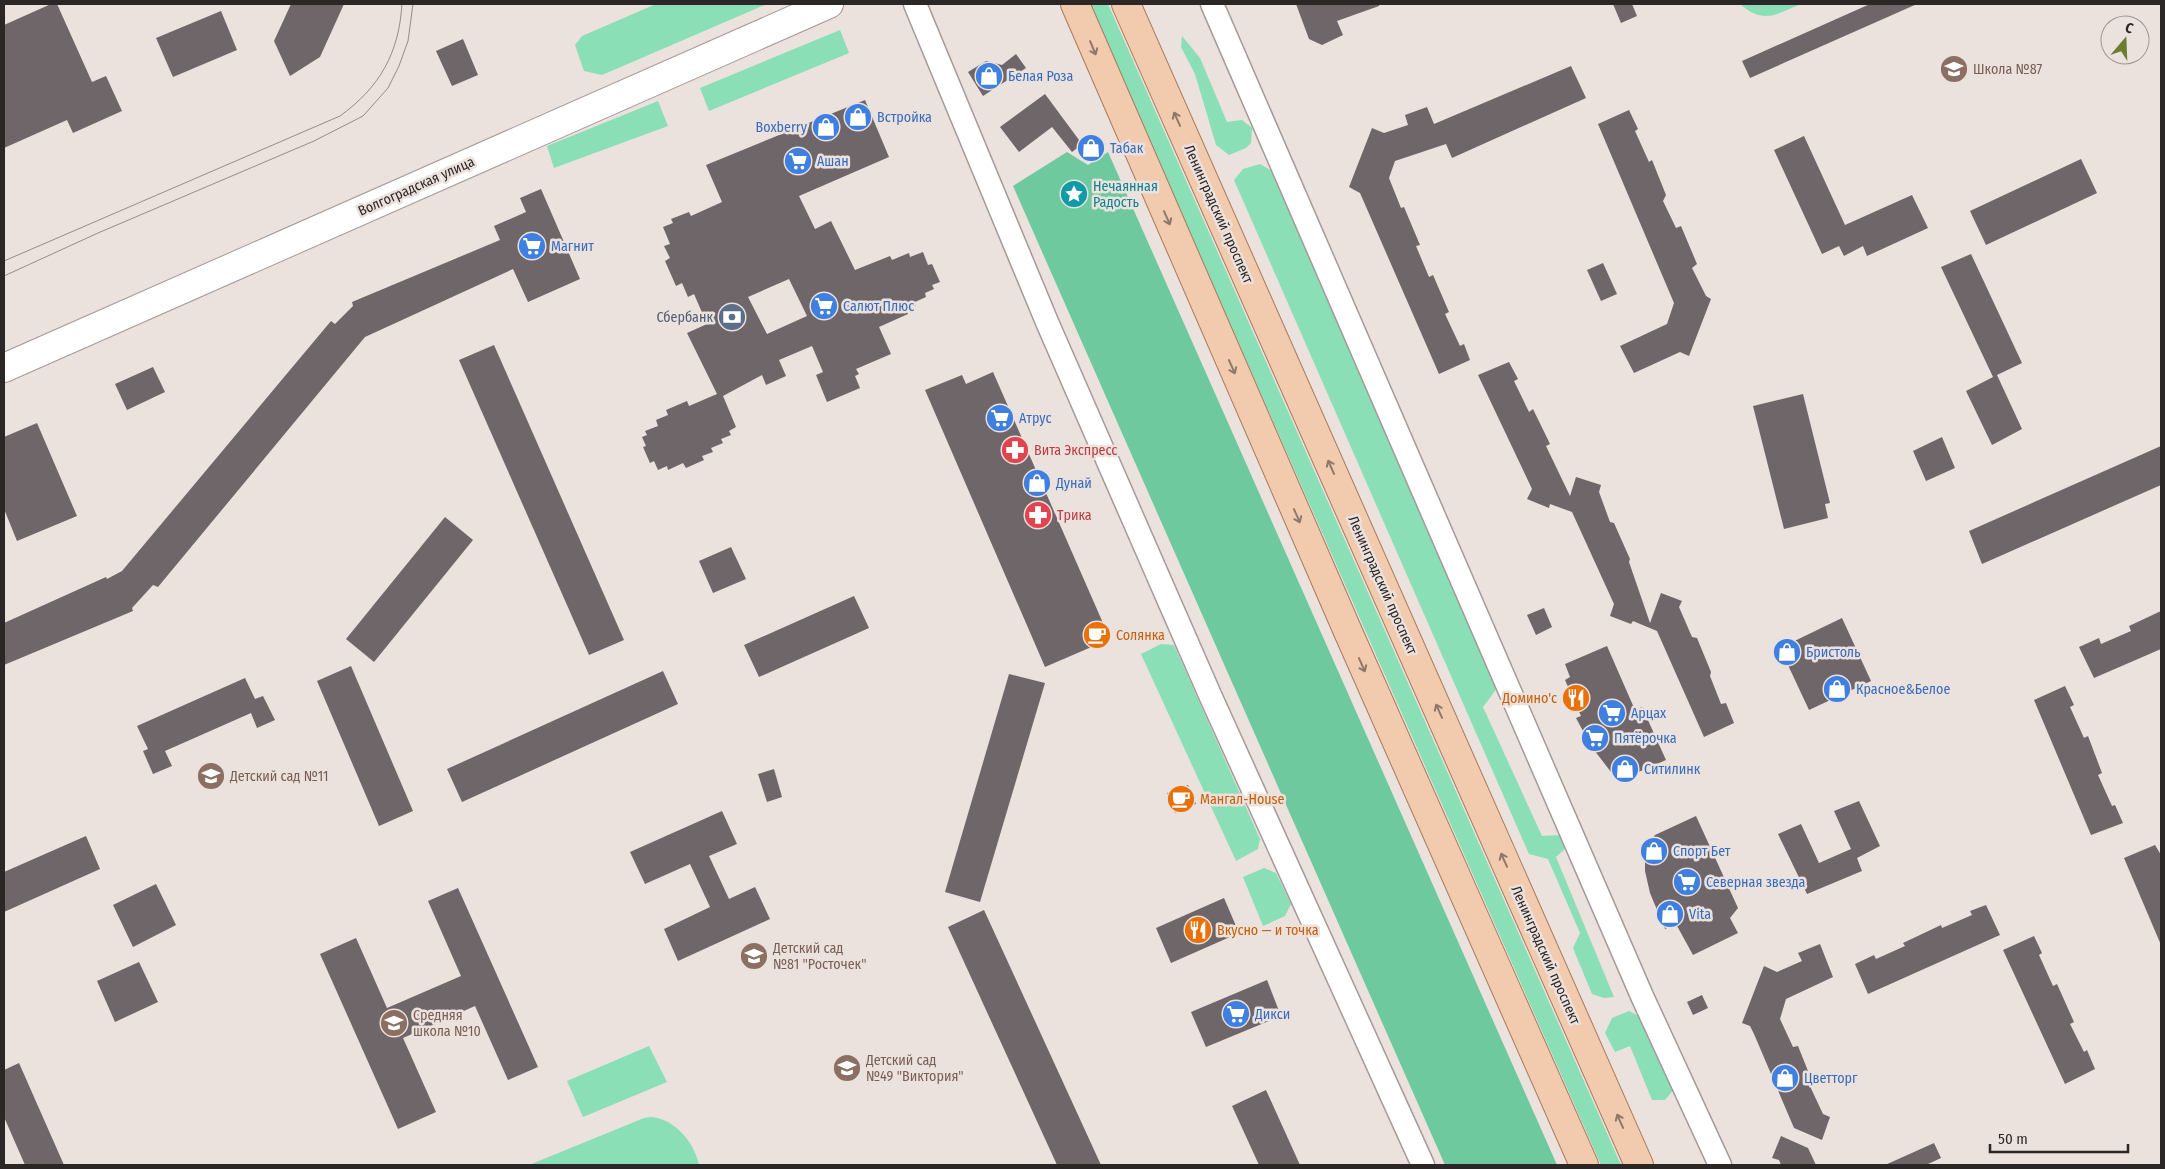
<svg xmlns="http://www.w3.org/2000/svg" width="2165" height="1169" viewBox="0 0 2165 1169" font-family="'Fira Sans Condensed',sans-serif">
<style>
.green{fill:#8adfb6}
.forest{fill:#6ec99e}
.building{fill:#6f666a;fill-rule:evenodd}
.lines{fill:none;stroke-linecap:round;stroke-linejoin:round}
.minor-casing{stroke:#a49a97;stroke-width:25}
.tertiary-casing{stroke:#a49a97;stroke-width:30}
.primary-casing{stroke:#a77a5a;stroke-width:30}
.minor{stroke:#fff;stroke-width:22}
.tertiary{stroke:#fff;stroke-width:28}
.primary{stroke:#f2caad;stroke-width:28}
.tram{stroke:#948d8a;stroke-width:1}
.oneway{stroke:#8e786a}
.labels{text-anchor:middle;stroke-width:5;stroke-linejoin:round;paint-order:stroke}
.education-label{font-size:14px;fill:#785e54;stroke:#ebe1dd;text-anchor:start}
.shop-label{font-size:14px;fill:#366cbe;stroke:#ebe1dd;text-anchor:start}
.street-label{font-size:14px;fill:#2b2726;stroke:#ebe1dd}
.culture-label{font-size:14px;fill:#0d838f;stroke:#ebe1dd;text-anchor:start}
.service-label{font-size:14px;fill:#4e5e75;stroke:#ebe1dd;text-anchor:end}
.health-label{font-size:14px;fill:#be3a42;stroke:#ebe1dd;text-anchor:start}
.food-label{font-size:14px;fill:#c56008;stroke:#ebe1dd;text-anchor:start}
</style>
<rect width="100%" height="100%" fill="#ebe1dd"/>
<g class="green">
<path d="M656 4H767L602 75 584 71 575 45 582 36Z"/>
<path d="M1089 4H1108L1621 1165H1601Z"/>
<path d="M1740 4H1801C1776 14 1764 25 1740 4Z"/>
<path d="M840 30 849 53 709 111 700 88Z"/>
<path d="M1182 36 1200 58 1227 122 1242 120 1252 128 1251 143 1246 148 1229 155 1216 145 1195 74 1181 47Z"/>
<path d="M658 101 668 126 554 168 547 146Z"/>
<path d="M1260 164 1272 171 1498 687 1483 707 1542 836 1561 835 1566 848 1556 857 1614 997 1604 998 1592 994 1573 948 1580 933 1548 859 1529 854 1234 180 1243 169Z"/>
<path d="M1161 644 1174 645 1260 839 1258 849 1236 861 1141 654Z"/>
<path d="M1264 868 1276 873 1291 904 1285 916 1263 926 1243 877Z"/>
<path d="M1629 1011 1641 1017 1674 1089 1665 1100H1652L1630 1046 1615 1052 1605 1033 1612 1018Z"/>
<path d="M649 1046 667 1082 583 1117 567 1081Z"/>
<path d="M651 1117C675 1119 694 1142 699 1165H529L644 1118Z"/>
</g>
<path class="forest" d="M1067 152 1088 165 1108 152 1557 1165H1445L1013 186Z"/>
<g class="building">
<path d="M51 4H57L92 82 106 76 122 111 73 133 67 120 4 148V25Z"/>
<path d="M291 4H344L320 57 290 76 274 41Z"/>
<path d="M1296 4H1379V6L1337 21 1343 35 1322 45 1309 39Z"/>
<path d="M1613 4H1632L1637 16 1621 23Z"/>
<path d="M1870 4H1917L1750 78 1742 61Z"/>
<path d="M221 11 237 50 173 77 156 38Z"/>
<path d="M463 39 478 75 452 86 436 51Z"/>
<path d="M1016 54 1026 68 983 96 968 72 986 61 1002 65Z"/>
<path d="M1571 66 1586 98 1452 158 1446 144 1395 161 1389 178 1401 208 1404 207 1420 245 1416 246 1429 277 1433 275 1449 312 1445 314 1460 346 1464 344 1470 360 1439 374 1360 193 1349 187 1372 128 1384 133 1408 125 1405 115 1427 107 1434 124Z"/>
<path d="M1045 94 1082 144 1092 137 1102 151 1090 160 1080 146 1072 152 1052 127 1019 152 1000 127Z"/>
<path d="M865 100 889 157 799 196 815 229 831 221 855 270 890 256 892 260 909 253 910 257 923 252 928 265 932 264 940 282 932 285 934 289 925 293 926 297 915 302 916 306 906 310 908 314 879 327 891 354 856 369 859 374 855 376 860 388 827 402 816 375 823 372 812 346 779 360 786 376 766 385 762 375 723 396 736 427 729 431 731 435 721 439 723 443 711 448 713 452 702 456 704 460 686 468 683 463 668 470 667 466 658 470 654 461 650 463 643 447 646 446 642 437 647 435 645 431 658 426 656 420 668 415 666 410 687 401 689 406 717 394 687 333 707 324 694 294 688 297 682 283 676 286 665 261 670 258 664 246 670 244 663 227 673 223 671 219 689 212 691 216 722 202 706 165ZM789 279 807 316 767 334 748 297Z"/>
<path d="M1629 110 1638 129 1635 131 1649 162 1652 160 1666 195 1663 201 1676 228 1681 226 1697 264 1692 268 1706 296 1711 299 1689 356 1680 352 1634 373 1620 346 1667 324 1674 303 1598 124Z"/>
<path d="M1804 136 1845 225 1912 195 1928 228 1867 256 1863 246 1844 256 1839 246 1822 254 1774 150Z"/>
<path d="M2081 159 2097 193 1986 245 1970 211Z"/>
<path d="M541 189 580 279 528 302 513 269 365 337 158 587 153 585 132 608 133 611 4 665V623L106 577 107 579 122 571 331 321 335 324 353 306 352 302 500 240 494 226 526 212 520 198Z"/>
<path d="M1971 254 2022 363 1997 375 2022 429 1992 445 1966 391 1993 377 1941 267Z"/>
<path d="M1603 263 1617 294 1601 301 1587 270Z"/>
<path d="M494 345 624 640 589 655 459 360Z"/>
<path d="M1509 362 1518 379 1514 381 1529 412 1533 409 1550 444 1546 446 1570 496 1576 477 1601 485 1599 492 1610 522 1614 523 1630 559 1629 562 1650 623 1661 593 1682 601 1679 607 1692 637 1697 638 1711 672 1710 676 1721 704 1726 703 1734 723 1704 737 1657 631 1633 621 1631 624 1610 616 1614 604 1572 512 1550 504 1549 508 1527 499 1532 489 1478 375Z"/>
<path d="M153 367 165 392 127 410 115 384Z"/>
<path d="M993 372 1110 639 1045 667 925 390 962 375 966 384Z"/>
<path d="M1803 394 1830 503 1825 504 1828 518 1784 529 1753 406Z"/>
<path d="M37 423 77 516 17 541 4 509V437Z"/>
<path d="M1942 437 1955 468 1926 481 1913 451Z"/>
<path d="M2161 446V485L1982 564 1969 531Z"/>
<path d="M445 517 473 540 374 662 346 639Z"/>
<path d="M731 547 746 579 713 593 699 561Z"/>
<path d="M854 596 869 628 759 677 744 645Z"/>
<path d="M1544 608 1552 627 1536 635 1527 615Z"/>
<path d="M2161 611V649L2094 678 2079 647 2099 638 2101 644 2131 631 2129 626Z"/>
<path d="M1842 618 1871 681 1809 710 1780 648Z"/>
<path d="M1607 646 1635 710 1642 707 1666 760 1627 777 1617 768 1611 772 1591 746 1576 718 1581 716 1565 680 1570 677 1565 664Z"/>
<path d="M351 666 413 811 379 826 317 681Z"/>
<path d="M663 671 678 704 462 802 447 769Z"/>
<path d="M1009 674 1045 683 980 902 945 892Z"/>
<path d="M245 678 255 699 263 696 275 720 257 728 251 713 165 751 172 766 153 774 143 751 148 749 137 726Z"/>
<path d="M2065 686 2074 705 2070 707 2084 738 2088 736 2102 773 2098 775 2112 806 2115 805 2123 823 2091 835 2034 700Z"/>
<path d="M774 769 782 797 767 802 758 774Z"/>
<path d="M1188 785 1196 804 1175 813 1167 793Z"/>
<path d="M1859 801 1880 846 1857 858 1862 871 1807 894 1778 834 1801 824 1819 863 1851 849 1834 811Z"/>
<path d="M722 811 737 844 709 856 729 899 755 887 770 919 678 961 664 929 710 907 690 864 645 884 630 852Z"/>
<path d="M1696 816 1738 908 1730 918 1738 933 1693 955 1676 924 1665 929 1650 893 1645 871V856L1648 843 1655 835Z"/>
<path d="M86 836 100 869 4 912V872Z"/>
<path d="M2155 845 2161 855V945L2124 858Z"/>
<path d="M156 884 176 925 133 947 113 905Z"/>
<path d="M458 888 538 1067 508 1080 475 1006 403 1038 436 1112 398 1129 320 954 356 938 387 1008 461 976 428 901Z"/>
<path d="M1224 898 1239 933 1171 963 1156 928Z"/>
<path d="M1986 905 2000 935 1868 994 1855 964 1874 955 1876 959 1905 946 1903 943 1941 925 1942 928 1972 915 1970 911Z"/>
<path d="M984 910 1101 1165H1057L948 927Z"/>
<path d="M2034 936 2042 953 2039 955 2053 986 2057 984 2074 1022 2070 1024 2084 1052 2087 1050 2095 1069 2065 1084 2003 950Z"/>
<path d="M1820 944 1833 977 1786 999 1780 1019 1793 1047 1798 1046 1812 1081 1808 1082 1823 1114 1830 1117 1822 1140 1794 1128 1754 1034 1750 1026 1742 1023 1764 966 1777 972 1802 961 1798 953Z"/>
<path d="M139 962 158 1002 115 1022 97 981Z"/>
<path d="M1267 980 1281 1016 1206 1047 1191 1012Z"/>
<path d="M1702 995 1708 1008 1693 1015 1687 1002Z"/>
<path d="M19 1063 64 1165H25L4 1117V1070Z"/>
<path d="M1266 1090 1300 1165H1259L1232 1106Z"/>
<path d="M1781 1136 1808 1148 1816 1165H1781L1779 1160 1772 1158Z"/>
<path d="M1934 1143 1941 1158 1926 1165H1885Z"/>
</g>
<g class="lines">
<defs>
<g id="minor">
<path d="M915 4 1047 322 1210 695 1423 1165"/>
<path d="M1212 4 1642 996 1720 1165"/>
</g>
<path id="tertiary" d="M4 368 829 4"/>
<g id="primary">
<path d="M1075 4 1349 634 1584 1165"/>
<path d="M1126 4 1639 1165"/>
</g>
</defs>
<use href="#minor" class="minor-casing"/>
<use href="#tertiary" class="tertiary-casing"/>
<use href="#primary" class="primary-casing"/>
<use href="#minor" class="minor"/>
<use href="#tertiary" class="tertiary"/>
<use href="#primary" class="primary"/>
<g class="tram">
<path d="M4 261 340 116C380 87 399 53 402 4"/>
<path d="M4 276 98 233 314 141 363 116 388 88 399 66 408 41 413 4"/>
</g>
</g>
<defs><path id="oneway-shaft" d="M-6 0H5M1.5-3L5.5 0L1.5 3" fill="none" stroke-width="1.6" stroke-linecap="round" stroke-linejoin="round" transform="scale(1.25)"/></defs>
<g class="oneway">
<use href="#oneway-shaft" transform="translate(1093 48) rotate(67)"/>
<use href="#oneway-shaft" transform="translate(1177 119) rotate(-114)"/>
<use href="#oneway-shaft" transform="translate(1167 218) rotate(66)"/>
<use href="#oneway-shaft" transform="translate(1232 367) rotate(66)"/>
<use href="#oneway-shaft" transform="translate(1331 467) rotate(-114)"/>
<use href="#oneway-shaft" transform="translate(1297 516) rotate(66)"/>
<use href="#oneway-shaft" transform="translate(1362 665) rotate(66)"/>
<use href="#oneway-shaft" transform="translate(1439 711) rotate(-114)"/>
<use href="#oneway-shaft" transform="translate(1504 860) rotate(-114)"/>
<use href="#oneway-shaft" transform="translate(1620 1121) rotate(-114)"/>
</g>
<defs>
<symbol id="school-disc" viewBox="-11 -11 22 22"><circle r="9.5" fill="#8d6e63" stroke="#ebe1dd"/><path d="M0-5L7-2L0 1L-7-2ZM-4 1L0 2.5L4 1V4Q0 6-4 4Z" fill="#fff"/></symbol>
<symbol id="shop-disc" viewBox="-11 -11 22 22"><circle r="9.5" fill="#3f7fe0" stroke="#ebe1dd"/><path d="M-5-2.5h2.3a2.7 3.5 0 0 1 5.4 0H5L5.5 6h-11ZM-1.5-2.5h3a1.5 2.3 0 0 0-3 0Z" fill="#fff"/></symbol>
<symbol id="supermarket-disc" viewBox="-11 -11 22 22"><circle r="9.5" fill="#3f7fe0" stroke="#ebe1dd"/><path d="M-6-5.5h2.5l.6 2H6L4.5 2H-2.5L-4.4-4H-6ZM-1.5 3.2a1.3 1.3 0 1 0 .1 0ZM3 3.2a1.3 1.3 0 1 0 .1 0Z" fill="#fff"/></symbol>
<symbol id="sight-disc" viewBox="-11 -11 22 22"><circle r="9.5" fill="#0f9aa8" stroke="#ebe1dd"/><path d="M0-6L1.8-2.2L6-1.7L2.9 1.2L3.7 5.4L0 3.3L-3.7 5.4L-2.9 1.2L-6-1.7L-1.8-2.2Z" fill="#fff"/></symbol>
<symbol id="bank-disc" viewBox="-11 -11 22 22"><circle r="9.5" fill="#5c6f8a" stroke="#ebe1dd"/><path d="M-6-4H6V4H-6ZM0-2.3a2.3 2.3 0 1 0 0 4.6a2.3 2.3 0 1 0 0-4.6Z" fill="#fff"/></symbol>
<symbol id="pharmacy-disc" viewBox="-11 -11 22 22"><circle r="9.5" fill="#e0444e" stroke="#ebe1dd"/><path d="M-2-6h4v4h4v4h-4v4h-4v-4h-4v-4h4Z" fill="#fff"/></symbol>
<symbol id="cafe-disc" viewBox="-11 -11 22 22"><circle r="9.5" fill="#e8710a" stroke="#ebe1dd"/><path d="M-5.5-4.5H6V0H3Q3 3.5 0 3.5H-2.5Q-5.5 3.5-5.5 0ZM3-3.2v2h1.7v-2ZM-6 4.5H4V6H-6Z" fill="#fff"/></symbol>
<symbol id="restaurant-disc" viewBox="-11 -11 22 22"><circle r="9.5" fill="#e8710a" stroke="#ebe1dd"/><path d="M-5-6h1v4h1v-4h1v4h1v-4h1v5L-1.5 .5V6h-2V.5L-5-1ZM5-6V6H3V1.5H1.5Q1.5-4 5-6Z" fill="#fff"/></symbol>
</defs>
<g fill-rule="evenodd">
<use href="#school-disc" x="1938" y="53" width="32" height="32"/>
<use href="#shop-disc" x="973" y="60" width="32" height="32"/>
<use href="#shop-disc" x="842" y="101" width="32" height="32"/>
<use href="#shop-disc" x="810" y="111" width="32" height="32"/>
<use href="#shop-disc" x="1075" y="132" width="32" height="32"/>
<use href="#supermarket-disc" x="782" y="145" width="32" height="32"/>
<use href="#sight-disc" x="1058" y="178" width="32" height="32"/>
<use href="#supermarket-disc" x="516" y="230" width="32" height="32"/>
<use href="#supermarket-disc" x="808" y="290" width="32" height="32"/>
<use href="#bank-disc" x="716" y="301" width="32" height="32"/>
<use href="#supermarket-disc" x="984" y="402" width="32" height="32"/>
<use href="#pharmacy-disc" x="999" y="434" width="32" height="32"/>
<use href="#shop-disc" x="1021" y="467" width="32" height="32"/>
<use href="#pharmacy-disc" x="1022" y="499" width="32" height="32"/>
<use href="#cafe-disc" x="1081" y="619" width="32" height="32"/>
<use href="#shop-disc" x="1771" y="636" width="32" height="32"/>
<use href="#shop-disc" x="1821" y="673" width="32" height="32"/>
<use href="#restaurant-disc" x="1560" y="682" width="32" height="32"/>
<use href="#supermarket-disc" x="1596" y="697" width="32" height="32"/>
<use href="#supermarket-disc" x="1579" y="722" width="32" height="32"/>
<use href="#shop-disc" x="1609" y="753" width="32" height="32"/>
<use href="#school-disc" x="195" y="760" width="32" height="32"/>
<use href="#cafe-disc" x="1165" y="783" width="32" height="32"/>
<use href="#shop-disc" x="1638" y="835" width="32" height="32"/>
<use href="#supermarket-disc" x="1671" y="866" width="32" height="32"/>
<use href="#shop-disc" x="1654" y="898" width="32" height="32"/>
<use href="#restaurant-disc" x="1182" y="914" width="32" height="32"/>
<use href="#school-disc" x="738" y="940" width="32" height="32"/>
<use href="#supermarket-disc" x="1220" y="998" width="32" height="32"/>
<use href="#school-disc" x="378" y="1007" width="32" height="32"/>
<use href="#school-disc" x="831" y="1052" width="32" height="32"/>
<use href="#shop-disc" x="1769" y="1062" width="32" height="32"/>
</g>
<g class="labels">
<g class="education-label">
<text x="1973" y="74">Школа №87</text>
<text x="230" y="781">Детский сад №11</text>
<text x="773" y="953">Детский сад<tspan x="773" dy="16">№81 "Росточек"</tspan></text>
<text x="413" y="1020">Средняя<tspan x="413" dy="16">школа №10</tspan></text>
<text x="866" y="1065">Детский сад<tspan x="866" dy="16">№49 "Виктория"</tspan></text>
</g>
<g class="shop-label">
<text x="1008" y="81">Белая Роза</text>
<text x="877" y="122">Встройка</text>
<text x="807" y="132" text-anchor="end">Boxberry</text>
<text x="1110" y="153">Табак</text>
<text x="817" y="166">Ашан</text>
<text x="551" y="251">Магнит</text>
<text x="843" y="311">Салют Плюс</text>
<text x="1019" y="423">Атрус</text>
<text x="1056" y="488">Дунай</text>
<text x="1806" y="657">Бристоль</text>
<text x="1856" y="694">Красное&amp;Белое</text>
<text x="1631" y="718">Арцах</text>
<text x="1614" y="743">Пятёрочка</text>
<text x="1644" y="774">Ситилинк</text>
<text x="1673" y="856">Спорт Бет</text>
<text x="1706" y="887">Северная звезда</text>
<text x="1689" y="919">Vita</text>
<text x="1255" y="1019">Дикси</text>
<text x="1804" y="1083">Цветторг</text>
</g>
<g class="street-label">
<text transform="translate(416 186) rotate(-24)" y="5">Волгоградская улица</text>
<text transform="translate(1219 214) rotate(66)" y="5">Ленинградский проспект</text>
<text transform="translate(1383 585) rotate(66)" y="5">Ленинградский проспект</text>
<text transform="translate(1546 955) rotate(66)" y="5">Ленинградский проспект</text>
</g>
<g class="culture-label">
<text x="1093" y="191">Нечаянная<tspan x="1093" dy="16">Радость</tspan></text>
</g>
<g class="service-label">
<text x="713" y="322">Сбербанк</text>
</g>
<g class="health-label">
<text x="1034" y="455">Вита Экспресс</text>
<text x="1057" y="520">Трика</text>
</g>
<g class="food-label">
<text x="1116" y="640">Солянка</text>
<text x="1557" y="703" text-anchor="end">Домино'c</text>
<text x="1200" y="804">Мангал-House</text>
<text x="1217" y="935">Вкусно — и точка</text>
</g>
</g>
<rect width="2165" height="1169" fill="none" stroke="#2b2726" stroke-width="10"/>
<g transform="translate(2125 40) rotate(19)"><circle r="24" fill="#ebe1dd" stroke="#9e9794"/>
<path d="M0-4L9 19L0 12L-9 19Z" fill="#6b7e2e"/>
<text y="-8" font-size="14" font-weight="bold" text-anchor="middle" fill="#2b2726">С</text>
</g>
<path d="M1990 1144v8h138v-8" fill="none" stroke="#2b2726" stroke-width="2.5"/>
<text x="1998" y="1144" font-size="15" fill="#2b2726" stroke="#ebe1dd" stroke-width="4" paint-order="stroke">50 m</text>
</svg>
